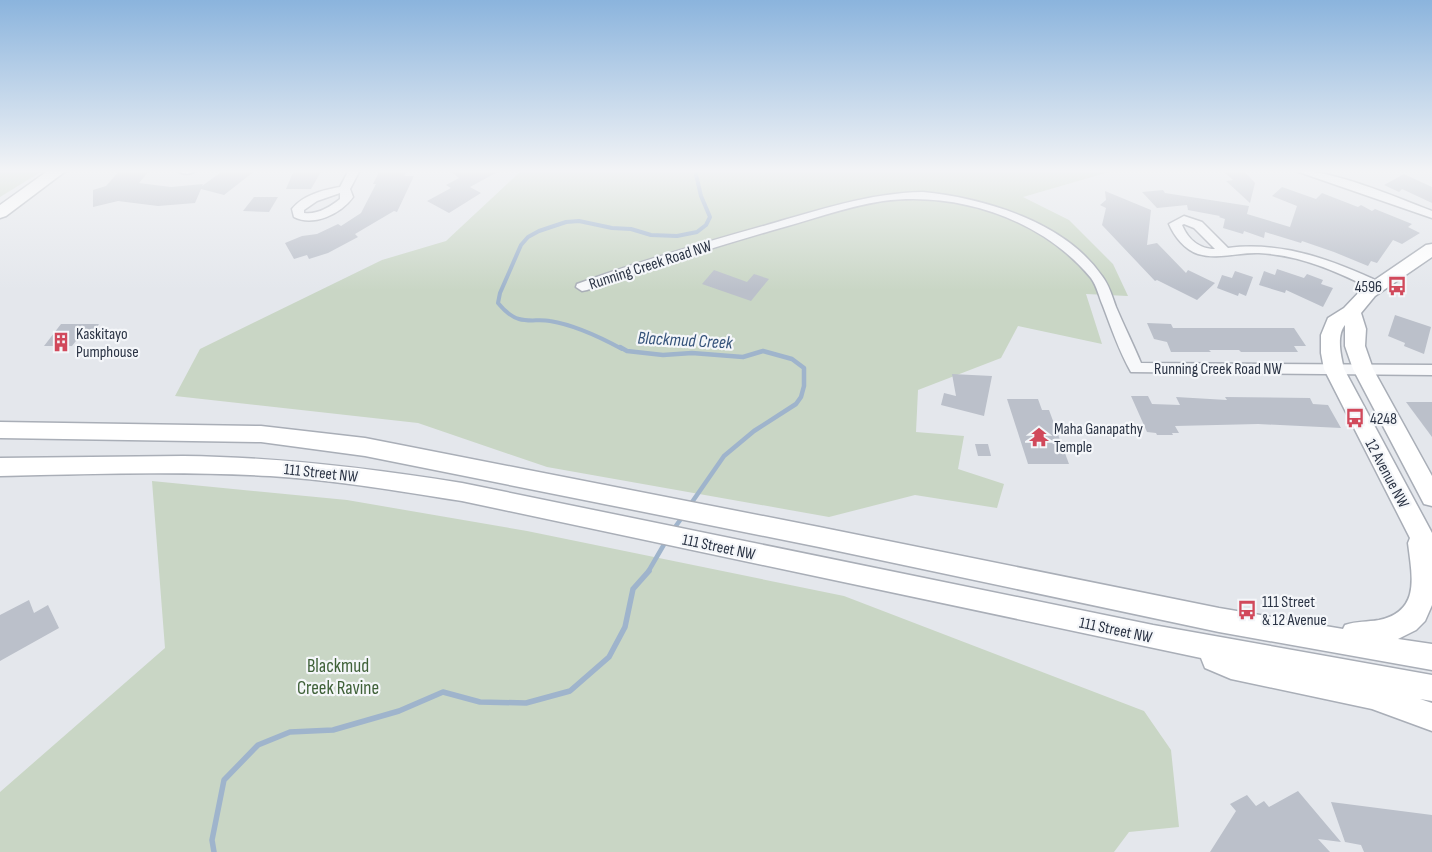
<svg xmlns="http://www.w3.org/2000/svg" width="1432" height="852" viewBox="0 0 1432 852" font-family="'Sofia Sans Condensed',sans-serif">
<style>
.green{fill:#c9d6c5}
.lines{fill:none;stroke-linecap:round;stroke-linejoin:round}
.stream-far2{stroke:#9fb4cc;stroke-width:4}
.stream-far1{stroke:#9fb4cc;stroke-width:4.5}
.stream{stroke:#9fb4cc;stroke-width:5.5}
.building{fill:#bbc0ca}
.street-casing{stroke:#a9aeb7;stroke-width:3}
.secondary-casing{stroke:#a9aeb7;stroke-width:3}
.street{fill:#f7f8fa;fill-rule:evenodd}
.secondary{fill:#fff;fill-rule:evenodd}
.labels{text-anchor:middle;stroke-width:4.5;stroke-linejoin:round;paint-order:stroke}
.street-label{font-size:16px;fill:#2b3445;stroke:#f4f6f9}
.poi-label{font-size:16px;fill:#2b3445;stroke:#f4f6f9;text-anchor:start}
.water-label{font-size:18px;font-style:italic;fill:#34527a;stroke:#f4f6f9}
.near-park-label{font-size:19px;fill:#3f6138;stroke:#f4f6f9}
</style>
<rect width="100%" height="100%" fill="#e4e7ec"/>
<g class="green">
<path d="M0 170H44L0 197Z"/>
<path d="M522 170H1116L1023 197 1069 220 1113 264 1128 296 1086 294 1102 344 1018 326 1001 358 918 390 916 432 964 436 958 469 1004 484 997 508 915 495 829 517 547 467 418 423 175 396 200 349 382 260 446 241Z"/>
<path d="M152 481 347 500 527 531 844 596 1144 711 1171 750 1179 827 1129 832 1114 852H0V792L165 648Z"/>
</g>
<g class="lines">
<path class="stream-far2" d="M622 349C600 337 575 325 550 321 540 319 529 322 519 319 511 317 503 309 498 303L500 293 521 245 528 237 539 231 566 222 579 221 612 228 631 229 651 235 677 236 697 232 706 225 710 217 701 196 695 170"/>
<g class="stream-far1">
<path d="M620 347 627 351 663 355 692 353 743 357 763 351 792 359 804 368V386L801 397 796 404 754 431 724 456 690 505"/>
<path d="M673 530 683 516"/>
<path d="M648 572 666 541"/>
</g>
<path class="stream" d="M214 852 212 840 224 780 258 745 290 732 333 730 399 711 443 692 480 702 526 703 570 691 609 657 625 627 633 589 649 571"/>
</g>
<g class="building">
<path d="M120 170H150L139 183 171 187 203 184 202 186 224 170H256L224 195 201 189 195 203 158 206 118 201 93 207V190L106 186Z"/>
<path d="M294 170H322L311 189H286Z"/>
<path d="M380 170H407L404 176H414L397 212 394 211 355 234 358 237 328 253 309 259 307 255 294 259 285 243 302 236 317 234 338 224 341 226 361 213 376 184H373Z"/>
<path d="M449 170H501L470 187 481 193 449 213 427 201 451 188 446 185 459 178Z"/>
<path d="M1222 170H1243L1255 183 1250 203 1226 181 1233 180Z"/>
<path d="M1404 174 1432 187V203L1402 189 1399 192 1384 185Z"/>
<path d="M1282 187 1316 199 1322 193 1358 207 1361 205 1372 211 1375 209 1412 224 1408 227 1420 233 1402 244 1393 240 1377 263 1371 261 1368 266 1334 252 1302 241 1301 243 1265 232 1264 238 1244 231 1243 234 1223 228 1225 219 1219 217 1220 216 1188 210 1187 205 1157 208 1142 192 1163 190 1165 193 1249 206 1247 214 1290 227 1297 206 1272 196Z"/>
<path d="M1105 191 1151 210 1147 245 1157 243 1186 273 1188 270 1215 283 1197 300 1157 280 1155 281 1102 225 1106 208 1100 205 1106 200Z"/>
<path d="M254 197H278L269 212 243 211Z"/>
<path d="M1277 269 1304 278 1307 274 1323 280 1321 284 1333 288 1323 307 1286 290 1285 293 1259 285 1264 271 1275 275Z"/>
<path d="M714 270 747 282 754 274 769 279 751 301 702 284Z"/>
<path d="M1235 271 1253 277 1246 296 1239 293 1238 296 1217 288 1222 275 1232 278Z"/>
<path d="M1395 315 1431 327 1424 354 1404 346 1405 343 1388 336Z"/>
<path d="M1147 323 1171 324 1173 328H1294L1306 346H1294L1298 352H1241L1239 350H1209L1211 352H1171L1167 342 1154 339Z"/>
<path d="M61 324H99L90 337H79L72 346H44Z"/>
<path d="M952 374 992 376 984 416 941 405 944 393 956 396Z"/>
<path d="M1131 396H1148L1152 404 1180 405 1176 397 1227 400 1225 397 1310 398 1313 404 1328 405 1341 428 1258 424 1175 426 1179 433H1172L1173 435H1157L1156 433 1147 432Z"/>
<path d="M1007 399H1038L1042 410H1049L1069 464H1028Z"/>
<path d="M1406 402H1432V437Z"/>
<path d="M975 444H988L991 456H978Z"/>
<path d="M29 600 34 613 48 605 59 628 0 661V615Z"/>
<path d="M1298 791 1341 842 1318 839 1330 852H1210L1236 811 1230 804 1247 795 1256 806 1264 801 1269 807Z"/>
<path d="M1331 802 1432 815V852H1364L1361 845 1345 842Z"/>
</g>
<g class="lines">
<defs>
<g id="street">
<path d="M177 170H196C192 175 181 175 177 170Z"/>
<path d="M349 170H360L350 189 353 197C341 214 313 227 294 217L292 209C303 195 323 190 340 187ZM340 193V199C330 207 317 215 304 213V210L317 201Z"/>
<path d="M1293 170C1333 170 1393 196 1432 211V218Z"/>
<path d="M923 192C984 198 1065 222 1102 276 1109 285 1112 296 1116 307 1124 326 1133 344 1141 363L1432 365V375L1131 372C1119 351 1111 327 1103 306 1099 297 1097 286 1091 278 1042 219 958 191 883 201 844 207 808 221 770 231 708 249 647 268 587 290L582 291 576 287 577 284C640 261 703 243 767 225 819 210 869 193 923 192Z"/>
<path d="M1184 216 1202 222 1228 248C1283 241 1332 260 1382 283L1383 286 1377 290 1372 289C1336 271 1300 255 1259 253 1239 252 1218 260 1198 254 1185 250 1174 236 1169 224ZM1184 224 1194 228 1215 249C1199 249 1188 239 1182 225Z"/>
</g>
<g id="secondary">
<path d="M49 170H67L6 216 0 218V205Z"/>
<path d="M1432 244V257L1375 296 1361 313 1366 329 1365 346 1373 369 1432 476V506L1424 504 1353 369 1345 346V325C1336 336 1341 356 1344 369L1432 533V605L1425 621 1416 630 1398 639 1432 644V670L1219 632 819 547 365 456 261 442 0 438V422L261 426 365 438 819 527 1219 608 1343 629 1345 625C1356 621 1368 622 1379 620 1421 611 1412 576 1408 543L1410 538 1324 369 1321 353V335L1328 318 1344 308 1363 288 1426 245Z"/>
<path d="M183 456C277 457 369 468 462 483L1153 625 1432 675V701L1420 699 1432 703V731L1372 709 1231 679 1205 668 1201 658 462 501C398 491 334 480 270 476 180 471 90 474 0 476V458Z"/>
</g>
</defs>
<use href="#street" class="street-casing"/>
<use href="#secondary" class="secondary-casing"/>
<use href="#street" class="street"/>
<use href="#secondary" class="secondary"/>
</g>
<linearGradient id="sky" x2="0" y2="1"><stop stop-color="#8bb4dd"/><stop offset="0.59" stop-color="#f3f4f6"/><stop offset="1" stop-color="#f3f4f6" stop-opacity="0"/></linearGradient>
<rect width="1432" height="290" fill="url(#sky)"/>
<defs>
<symbol id="bus-bare" viewBox="-9 -9 18 18"><path d="M-5-6H5V4H4V6H2V4H-2V6H-4V4H-5ZM-3.5-4V0h7V-4ZM-3.5 1.2v1.5H-2V1.2ZM2 1.2v1.5H3.5V1.2Z" fill="#d1495b" stroke="#f4f6f9" stroke-width="2.5" paint-order="stroke"/></symbol>
<symbol id="building-bare" viewBox="-9 -9 18 18"><path d="M-4-6H4V6H1V3H-1V6H-4ZM-2.5-4.3h1.7v1.8h-1.7ZM.8-4.3h1.7v1.8H.8ZM-2.5-1h1.7V.8h-1.7ZM.8-1h1.7V.8H.8Z" fill="#d1495b" stroke="#f4f6f9" stroke-width="2.5" paint-order="stroke"/></symbol>
<symbol id="temple-bare" viewBox="-9 -9 18 18"><path d="M0-6L5-2H3V0L6.5 2.5H4V6H1.5V3h-3V6H-4V2.5H-6.5L-3 0V-2H-5Z" fill="#d1495b" stroke="#f4f6f9" stroke-width="2.5" paint-order="stroke"/></symbol>
</defs>
<g fill-rule="evenodd">
<use href="#bus-bare" x="1383" y="272" width="28" height="28"/>
<use href="#building-bare" x="47" y="328" width="28" height="28"/>
<use href="#bus-bare" x="1341" y="404" width="28" height="28"/>
<use href="#temple-bare" x="1025" y="423" width="28" height="28"/>
<use href="#bus-bare" x="1233" y="596" width="28" height="28"/>
</g>
<g class="labels">
<g class="street-label">
<text transform="translate(650 264) rotate(-18)" y="6">Running Creek Road NW</text>
<text x="1218" y="374">Running Creek Road NW</text>
<text transform="translate(321 472) rotate(6)" y="6">111 Street NW</text>
<text transform="translate(1388 473) rotate(62)" y="6">12 Avenue NW</text>
<text transform="translate(719 546) rotate(12)" y="6">111 Street NW</text>
<text transform="translate(1116 629) rotate(12)" y="6">111 Street NW</text>
</g>
<g class="poi-label">
<text x="1382" y="292" text-anchor="end">4596</text>
<text x="76" y="339">Kaskitayo<tspan x="76" dy="18">Pumphouse</tspan></text>
<text x="1370" y="424">4248</text>
<text x="1054" y="434">Maha Ganapathy<tspan x="1054" dy="18">Temple</tspan></text>
<text x="1262" y="607">111 Street<tspan x="1262" dy="18">&amp; 12 Avenue</tspan></text>
</g>
<g class="water-label">
<text transform="translate(685 340) rotate(3)" y="6">Blackmud Creek</text>
</g>
<g class="near-park-label">
<text x="338" y="672">Blackmud<tspan x="338" dy="22">Creek Ravine</tspan></text>
</g>
</g>
</svg>
